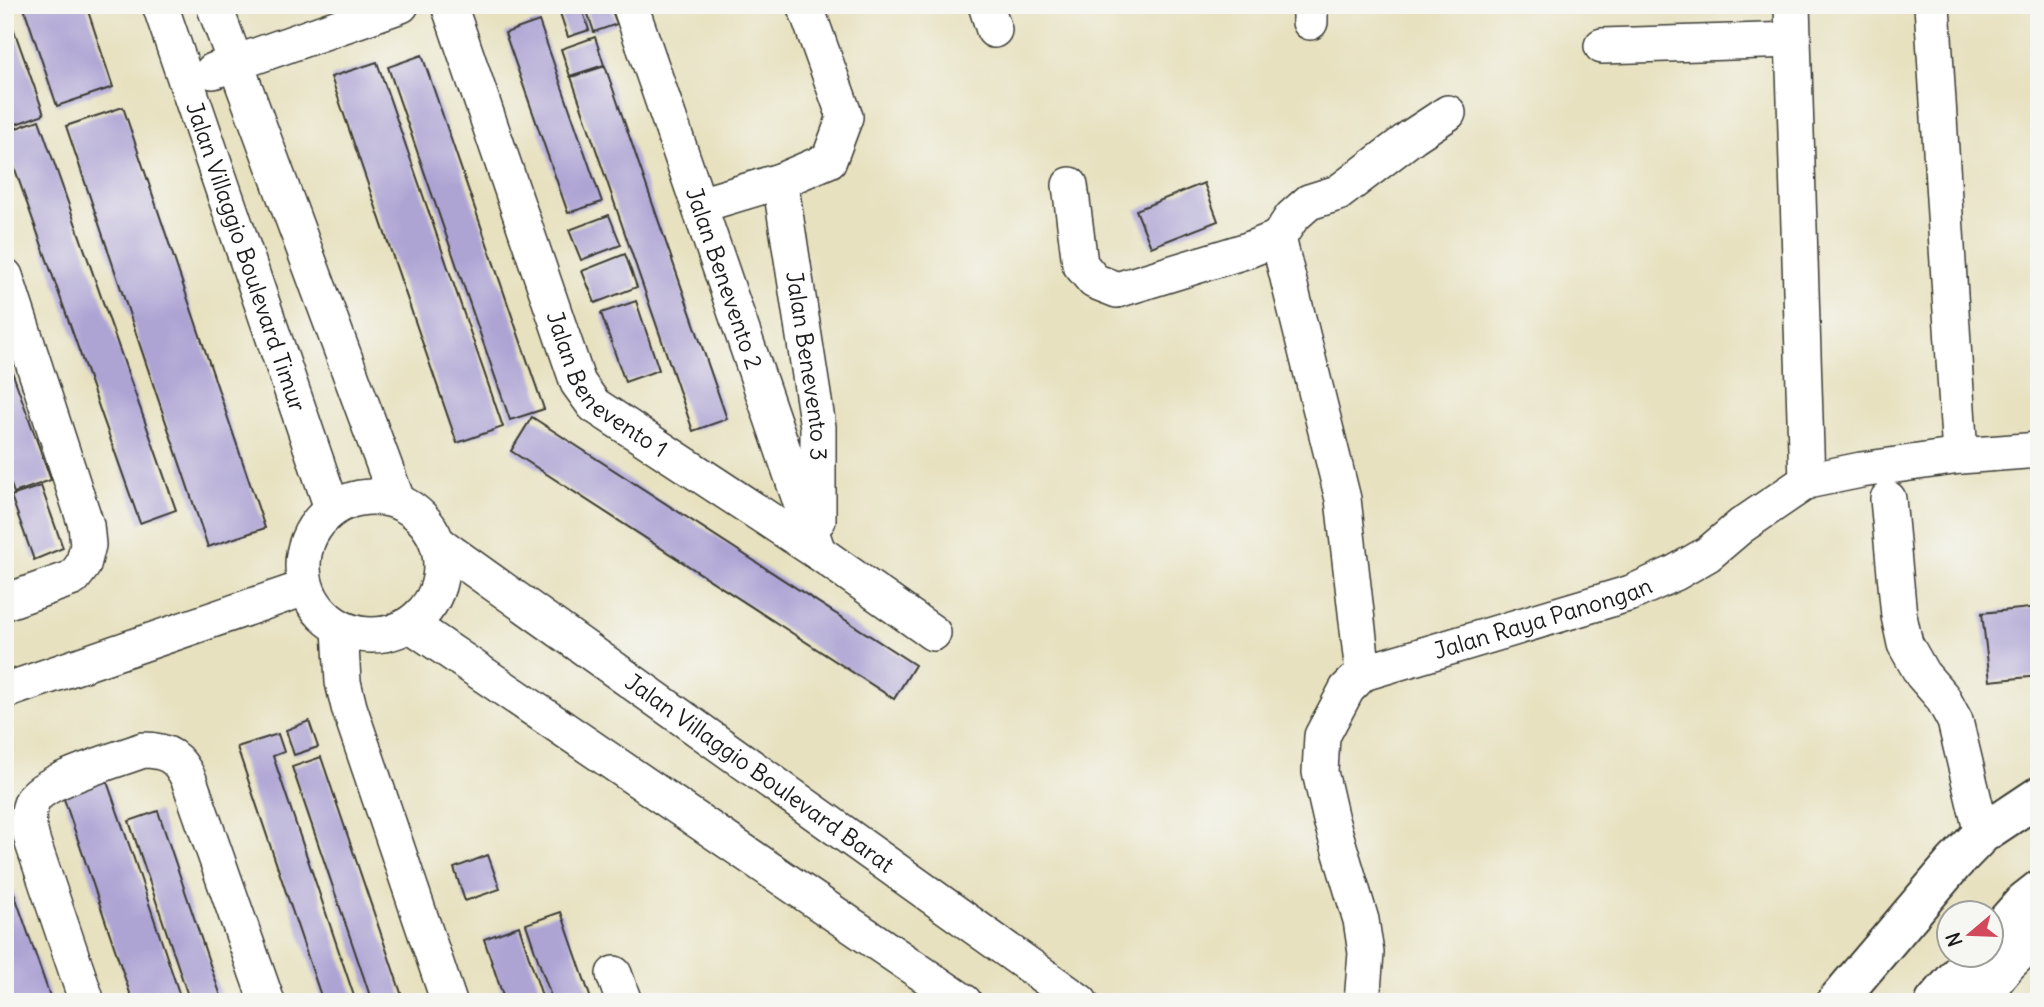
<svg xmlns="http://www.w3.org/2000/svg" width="2044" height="1007" viewBox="0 0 2044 1007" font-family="Delius,sans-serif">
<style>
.building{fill:#ada4d4}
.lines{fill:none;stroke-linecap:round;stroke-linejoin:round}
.minor-casing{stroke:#3a3a34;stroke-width:38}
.major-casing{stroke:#3a3a34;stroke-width:42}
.minor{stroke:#fff;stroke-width:35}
.major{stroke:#fff;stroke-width:38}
.labels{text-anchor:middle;stroke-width:5;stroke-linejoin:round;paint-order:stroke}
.street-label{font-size:23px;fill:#1c1c1c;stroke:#f6f6f2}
</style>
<rect width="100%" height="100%" fill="#f6f6f2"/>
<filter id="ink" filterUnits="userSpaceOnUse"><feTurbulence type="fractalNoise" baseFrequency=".0143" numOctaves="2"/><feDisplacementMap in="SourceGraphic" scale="14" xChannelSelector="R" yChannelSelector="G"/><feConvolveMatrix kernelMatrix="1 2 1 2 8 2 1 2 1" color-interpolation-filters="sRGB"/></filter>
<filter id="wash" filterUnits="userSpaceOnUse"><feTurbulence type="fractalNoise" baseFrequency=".00686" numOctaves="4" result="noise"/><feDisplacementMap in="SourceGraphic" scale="28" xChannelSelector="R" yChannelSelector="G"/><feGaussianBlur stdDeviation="1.57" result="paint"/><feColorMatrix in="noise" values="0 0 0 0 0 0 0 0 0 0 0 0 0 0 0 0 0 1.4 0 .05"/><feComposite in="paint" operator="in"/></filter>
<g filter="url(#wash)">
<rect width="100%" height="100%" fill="#e7e1bf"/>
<g id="blocks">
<g class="building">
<path d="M5 5 44 114 8 127 5 118Z"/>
<path d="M23 5H86L113 87 57 106Z"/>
<path d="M585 5H610L617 24 594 32Z"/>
<path d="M581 6 589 30 568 37 560 13Z"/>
<path d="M539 21 602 202 568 213 505 33Z"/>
<path d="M595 37 604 65 570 76 561 49Z"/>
<path d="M422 55 544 409 510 420 388 67Z"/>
<path d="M377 62 503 427 457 443 331 77Z"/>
<path d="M605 66 727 419 693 431 571 77Z"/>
<path d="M123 107 265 528 208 547 66 126Z"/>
<path d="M39 120 176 510 140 523 5 141V132Z"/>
<path d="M1204 183 1218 221 1151 247 1136 210Z"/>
<path d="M609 215 621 245 581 260 569 230Z"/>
<path d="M625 254 637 287 595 303 582 271Z"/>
<path d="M636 301 659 370 625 382 601 313Z"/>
<path d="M5 352 51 480 14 493 5 468Z"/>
<path d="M532 417 915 665 894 699 511 451Z"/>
<path d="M41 486 63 548 34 560 11 496Z"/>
<path d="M2039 607V676L1990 681 1982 613Z"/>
<path d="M309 721 318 747 294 755 286 730Z"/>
<path d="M278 734 284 752 273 756 356 1002H323L237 747Z"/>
<path d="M321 757 379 928 404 1002H372L364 978 292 767Z"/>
<path d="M105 776 133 856 182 1002H133L61 790Z"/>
<path d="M158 811 206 953 223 1002H190L177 963 129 821Z"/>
<path d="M488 855 500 889 465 901 454 868Z"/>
<path d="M5 870H6L52 1002H5Z"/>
<path d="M561 912 582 973 592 1002H553L536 954 526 924Z"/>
<path d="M519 926 529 957 544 1002H505L484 939Z"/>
</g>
</g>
</g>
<g filter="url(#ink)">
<use href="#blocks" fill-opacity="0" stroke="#3a3a34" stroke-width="2"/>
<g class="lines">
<defs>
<g id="minor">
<path id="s1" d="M160 5 332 508"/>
<path d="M214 5 397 500"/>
<path id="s2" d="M449 5 578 383 594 405 818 552 933 633"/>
<path id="s3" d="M630 5 818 552"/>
<path d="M986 5 994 30"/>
<path d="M1792 5 1807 481"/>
<path d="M1932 5 1960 456"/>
<path d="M1310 22V5"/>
<path d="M1602 46 1793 40"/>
<path d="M213 71 401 5"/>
<path id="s4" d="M780 181 818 427V520"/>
<path d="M1070 185 1080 264 1094 281 1117 290 1248 250 1278 238"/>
<path d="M700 205 780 181 829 160 845 117 805 5"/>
<path d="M5 276 86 525 88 545 83 565 73 578 5 602"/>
<circle cx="372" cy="566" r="69"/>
<path d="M1888 499 1899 616 1905 644 1922 674 1942 697 1955 721 1982 834"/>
<path id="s5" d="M439 544 1080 1002"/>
<path d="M411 625 964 1002"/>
<path d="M340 629 343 682 349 707 449 1002"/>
<path d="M1363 673 1343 499 1278 238 1292 217 1309 202 1338 193 1413 136 1448 113"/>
<path d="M5 691 305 588"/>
<path d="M614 974 624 1002"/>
<path d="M87 1002 33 843C29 829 25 814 33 800 44 780 120 759 143 750 168 750 179 758 189 780L267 1002"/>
<path id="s6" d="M1362 1002 1366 953 1361 920 1331 820 1320 772 1322 736 1347 689 1363 673 1631 593 1675 573 1708 554 1741 526 1807 481 1861 470 1960 456 2039 450"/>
<path d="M1978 1002 2009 964 2039 935"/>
</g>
<g id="major">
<path d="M1992 938 2025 901 2039 890"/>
<path d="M1836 1002 1954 863 1982 834 2039 796"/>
<path d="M1935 1002 1977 954"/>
</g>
</defs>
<use href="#minor" class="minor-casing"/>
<use href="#major" class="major-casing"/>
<use href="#minor" class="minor"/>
<use href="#major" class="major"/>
</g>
</g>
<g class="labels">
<g class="street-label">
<text dy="8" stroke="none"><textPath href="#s1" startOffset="266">Jalan Villaggio Boulevard Timur</textPath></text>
<text dy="8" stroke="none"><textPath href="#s3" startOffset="289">Jalan Benevento 2</textPath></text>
<text dy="8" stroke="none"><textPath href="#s4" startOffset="187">Jalan Benevento 3</textPath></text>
<text dy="8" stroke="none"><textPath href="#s2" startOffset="418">Jalan Benevento 1</textPath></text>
<text dy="8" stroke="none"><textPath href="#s6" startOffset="536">Jalan Raya Panongan</textPath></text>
<text dy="8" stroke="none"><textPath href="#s5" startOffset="394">Jalan Villaggio Boulevard Barat</textPath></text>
</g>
</g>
<rect width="2044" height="1007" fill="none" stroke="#f6f6f2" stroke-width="28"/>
<g transform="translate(1970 934) rotate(251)"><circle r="33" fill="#f6f6f2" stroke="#9f9f9c" stroke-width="2"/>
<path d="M0-5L12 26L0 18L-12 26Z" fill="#d1495b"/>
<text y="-10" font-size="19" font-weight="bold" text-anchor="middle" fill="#1c1c1c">N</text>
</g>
</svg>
